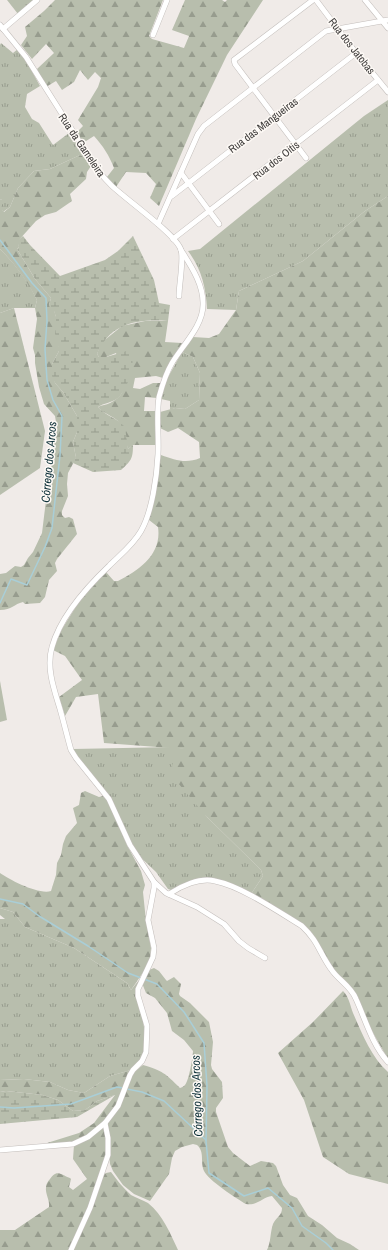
<svg xmlns="http://www.w3.org/2000/svg" width="388" height="1250" viewBox="0 0 388 1250" font-family="'Archivo Narrow',sans-serif">
<style>
.grass{fill:url(#grass-tufts)}
.forest{fill:url(#forest-firs)}
.wetland{fill:url(#wetland-marsh)}
.pitch{fill:#b8bead}
.lines{fill:none;stroke-linecap:round;stroke-linejoin:round}
.stream{stroke:#a9ced7;stroke-width:1.5}
.minor-casing{stroke:#c3bebb;stroke-width:6}
.minor{stroke:#fff;stroke-width:5}
.labels{text-anchor:middle;stroke-width:3;stroke-linejoin:round;paint-order:stroke}
.street-label{font-size:11px;fill:#3e3c3b;stroke:#fdf9f5}
.water-label{font-size:12px;font-style:italic;fill:#0f323a;stroke:#fdf9f5}
</style>
<defs>
<pattern id="grass-tufts" width="24" height="20" patternUnits="userSpaceOnUse"><rect width="24" height="20" fill="#b8bead"/><path d="M3 7l-1-3M5 7V3M7 7l1-3M15 17l-1-3M17 17v-4M19 17l1-3" fill="none" stroke="#979c8e"/></pattern>
<pattern id="forest-firs" width="22" height="20" patternUnits="userSpaceOnUse"><rect width="22" height="20" fill="#b8bead"/><path d="M5 1l3.5 6h-7zM16 11l3.5 6h-7z" fill="#979c8e"/></pattern>
<pattern id="wetland-marsh" width="20" height="14" patternUnits="userSpaceOnUse"><rect width="20" height="14" fill="#b8bead"/><path d="M1 5h8M5 5V1M11 12h8M15 12V8" fill="none" stroke="#979c8e"/></pattern>
</defs>
<rect width="100%" height="100%" fill="#f0ebe8"/>
<g class="grass">
<path d="M7 0H35L18 14Z"/>
<path d="M1 43 13 53 18 49 28 64 40 86 27 94 25 107 32 119 39 123 53 145 69 133 87 159 80 155 50 169 34 171 18 188 10 207 3 212 2 210V200L0 199V45Z"/>
<path d="M388 100V196L365 211 303 261 239 291 236 310 207 309C206 287 201 268 188 251L200 249 364 116Z"/>
<path d="M0 249C15 264 28 281 37 300L35 308H14L0 313Z"/>
<path d="M182 352 193 357 200 373 199 400 185 409 175 408 170 410V401L161 399 167 379Z"/>
<path d="M173 747 185 749 206 816 261 870 263 876 251 894 216 879 171 890 168 889 156 872 135 852 110 799 78 759 73 749Z"/>
<path d="M0 908 13 912 25 927 74 948 127 983 131 990 139 980 138 985 145 1034 144 1056 131 1070 110 1076 84 1093 68 1090 50 1082 24 1079 0 1080V919H5L0 915Z"/>
</g>
<g class="forest">
<path d="M55 0H163L149 36 152 39 184 48 189 36 172 30 185 0H222L225 2 227 0H263L227 55 196 119 159 206 150 198 156 184 146 173 126 172 116 187 107 177 114 168C109 155 103 146 94 136L83 143 76 133 83 126 78 120 98 87 101 78 95 72 88 80 80 70 74 82 62 90 56 81 46 87 37 69 54 53 46 44 32 59 21 45 27 36 25 27 44 11Z"/>
<path d="M80 155 87 159 91 166 87 172 86 179 70 194 72 201 56 212 45 215 36 221 18 241 19 247 17 249 35 279 51 298 49 305 54 310 56 317V329L59 347V351L52 364 55 383 63 392 77 416V432L73 442 76 458 68 473 67 484 68 496 62 511V515L65 518 69 517 73 519 77 534 57 559 55 563 57 571 49 580 45 597 40 603 25 604 23 602C14 604 12 610 0 610V574L6 573 15 566 21 567 24 565 28 558 33 552 42 533 47 492 51 480 52 456 57 428 55 416 44 404 39 387 35 363V355L33 348 37 319 35 308 37 300C27 281 15 264 0 249V199L2 200V210L4 212 10 207 18 188 34 171 50 169Z"/>
<path d="M388 196V1059L369 1026 359 1001 336 973 312 933 301 924 251 894 263 876 261 870 206 816 178 783 172 766 176 755 184 749 104 743 98 694 76 697 65 716 59 697 82 680 65 656 53 650 62 629 82 597 106 572 114 581H118C140 570 162 554 158 527L149 520 161 455C175 460 186 464 200 458L199 442 178 428 168 432 160 428V412L175 408 185 409 199 400 200 373 193 357 182 352 193 337 209 338 219 334 236 310 239 291 303 261 365 211Z"/>
<path d="M14 308 45 431 40 468 0 495V313Z"/>
<path d="M145 321H168L165 342 182 343 170 363 163 378 156 376 135 378 133 388 140 389 153 383H162L157 398 145 397 144 411H156L157 445H133L128 449C125 438 124 424 114 418 108 414 103 413 98 407 102 405 106 405 110 403 134 391 122 373 116 353L106 357H99L97 354 101 343 122 326Z"/>
<path d="M85 791 99 797 103 796 108 801 127 845 141 871 145 885 143 892 146 921 151 948 150 960 146 968 131 990 127 983 74 948 25 927 13 912 0 908V873C10 880 39 895 51 891L56 875 57 863 61 855 63 844 66 836 77 823 73 808 79 805 81 793Z"/>
<path d="M154 968 159 971 166 980 167 981 174 977 181 984 179 994 180 996 190 1003 209 1022 213 1042 211 1065 212 1069 222 1082 223 1098 216 1108V1112L228 1147 233 1153 250 1166 261 1161 273 1163 276 1166 283 1185 290 1195 297 1198 308 1216 322 1225 337 1238 350 1244 359 1250H267C271 1242 270 1233 273 1224 276 1217 282 1216 282 1208L272 1196C262 1197 258 1206 246 1204 237 1199 208 1180 204 1171 200 1162 205 1152 197 1145L193 1144 182 1147 175 1151 172 1158 169 1174 150 1201 134 1194 123 1185 113 1171 110 1164 106 1123 134 1072 143 1065C163 1071 165 1073 180 1088 182 1087 183 1087 185 1085 189 1081 193 1056 193 1051L184 1040 172 1031 167 1013 155 998 146 993 142 983 149 970Z"/>
<path d="M343 991C349 997 350 1005 353 1013 362 1033 371 1057 388 1072V1184L349 1174 323 1157 304 1100 278 1053 313 1022Z"/>
<path d="M131 1070 117 1104 105 1121 87 1136 73 1143H47L79 1133 94 1123 115 1095 97 1101 85 1110 73 1111 58 1100 43 1095 6 1091 0 1092V1080L24 1079 50 1082 68 1090 84 1093 110 1076Z"/>
<path d="M105 1125 107 1132 105 1156 88 1207 69 1250H0V1230H15L49 1207C50 1200 45 1194 46 1187 46 1184 48 1181 50 1179 57 1169 60 1174 70 1178L71 1179 69 1187 73 1190 87 1179 73 1159 74 1145Z"/>
<path d="M111 1172C117 1180 123 1188 131 1195 136 1198 143 1200 148 1203 163 1215 170 1233 178 1250H73L101 1177 106 1173Z"/>
</g>
<g class="wetland">
<path d="M23 236 30 245 60 276 105 260 118 251 133 236 154 280 159 303 170 305 168 321C137 319 110 323 97 354L99 357H106L127 351C129 353 131 355 132 358 135 368 126 391 118 398 111 403 104 403 98 407 106 416 117 418 125 427L128 449 133 445C133 459 131 461 121 470L93 472 73 463 76 458 73 442 77 432V416L63 392 55 383 52 376V364L59 351V347L56 344 55 332 56 329V317L54 311 50 309 49 305 51 298 35 279 17 249 19 247 17 241Z"/>
<path d="M6 1091 43 1095 58 1100 73 1111 85 1110 97 1101 115 1095 77 1117 0 1124V1092Z"/>
</g>
<path class="pitch" d="M0 681 7 720 0 722Z"/>
<g class="lines">
<g class="stream">
<path d="M0 240 32 283 46 298 47 321 45 349 47 380 53 400 62 416 60 455 52 528 45 547 27 585 11 579 0 603"/>
<path d="M0 899 23 904 39 916 88 946 128 973 157 984 184 1012 204 1043 207 1086 206 1141 209 1173 244 1196 268 1188 292 1208 302 1226 326 1243 333 1250"/>
<path d="M127 1089 142 1092 164 1101 206 1140"/>
<path d="M0 1107 14 1108 71 1104 117 1087 123 1088"/>
</g>
<defs>
<g id="minor">
<path d="M316 0 356 53 388 92"/>
<path d="M365 0 388 28"/>
<path d="M0 25 26 57 93 163C98 171 104 178 111 185 124 198 177 235 181 250 184 259 179 285 179 296"/>
<path d="M3 29 37 0"/>
<path d="M153 35 167 0"/>
<path d="M306 158 235 64 234 60 313 0"/>
<path d="M181 173 219 224"/>
<path d="M172 196 356 53"/>
<path d="M158 224 198 134 204 126 326 31 388 20"/>
<path d="M173 239 378 80"/>
<path d="M154 882 166 893 197 907 224 924 239 941 248 948 265 958"/>
<path d="M169 894C181 886 200 877 215 881 241 886 279 912 302 926 318 941 319 952 331 969 338 980 351 986 356 999 366 1021 372 1044 388 1062"/>
<path d="M0 1150 73 1144 88 1137 105 1123"/>
<path d="M71 1250 90 1208 108 1155V1138L105 1123 118 1106 130 1075 133 1070 142 1061 146 1052 147 1026 138 996V989L153 957 154 948 148 920 154 888V882L130 845 109 799 76 758 71 750C67 736 64 723 60 709 54 689 46 668 52 647 60 618 87 587 109 566 120 555 133 545 141 531 152 512 157 476 158 454 159 436 156 415 159 397 162 386 166 373 172 363 182 346 203 326 203 305 204 285 191 266 181 250"/>
</g>
</defs>
<use href="#minor" class="minor-casing"/>
<use href="#minor" class="minor"/>
</g>
<g class="labels">
<g class="street-label">
<text transform="translate(352 46) rotate(52)" y="4">Rua dos Jatobas</text>
<text transform="translate(263 125) rotate(-37)" y="4">Rua das Mangueiras</text>
<text transform="translate(82 145) rotate(56)" y="4">Rua da Gameleira</text>
<text transform="translate(276 160) rotate(-38)" y="4">Rua dos Oitis</text>
</g>
<g class="water-label">
<text transform="translate(49 462) rotate(-85)" y="4">Córrego dos Arcos</text>
<text transform="translate(197 1096) rotate(-92)" y="4">Córrego dos Arcos</text>
</g>
</g>
</svg>
